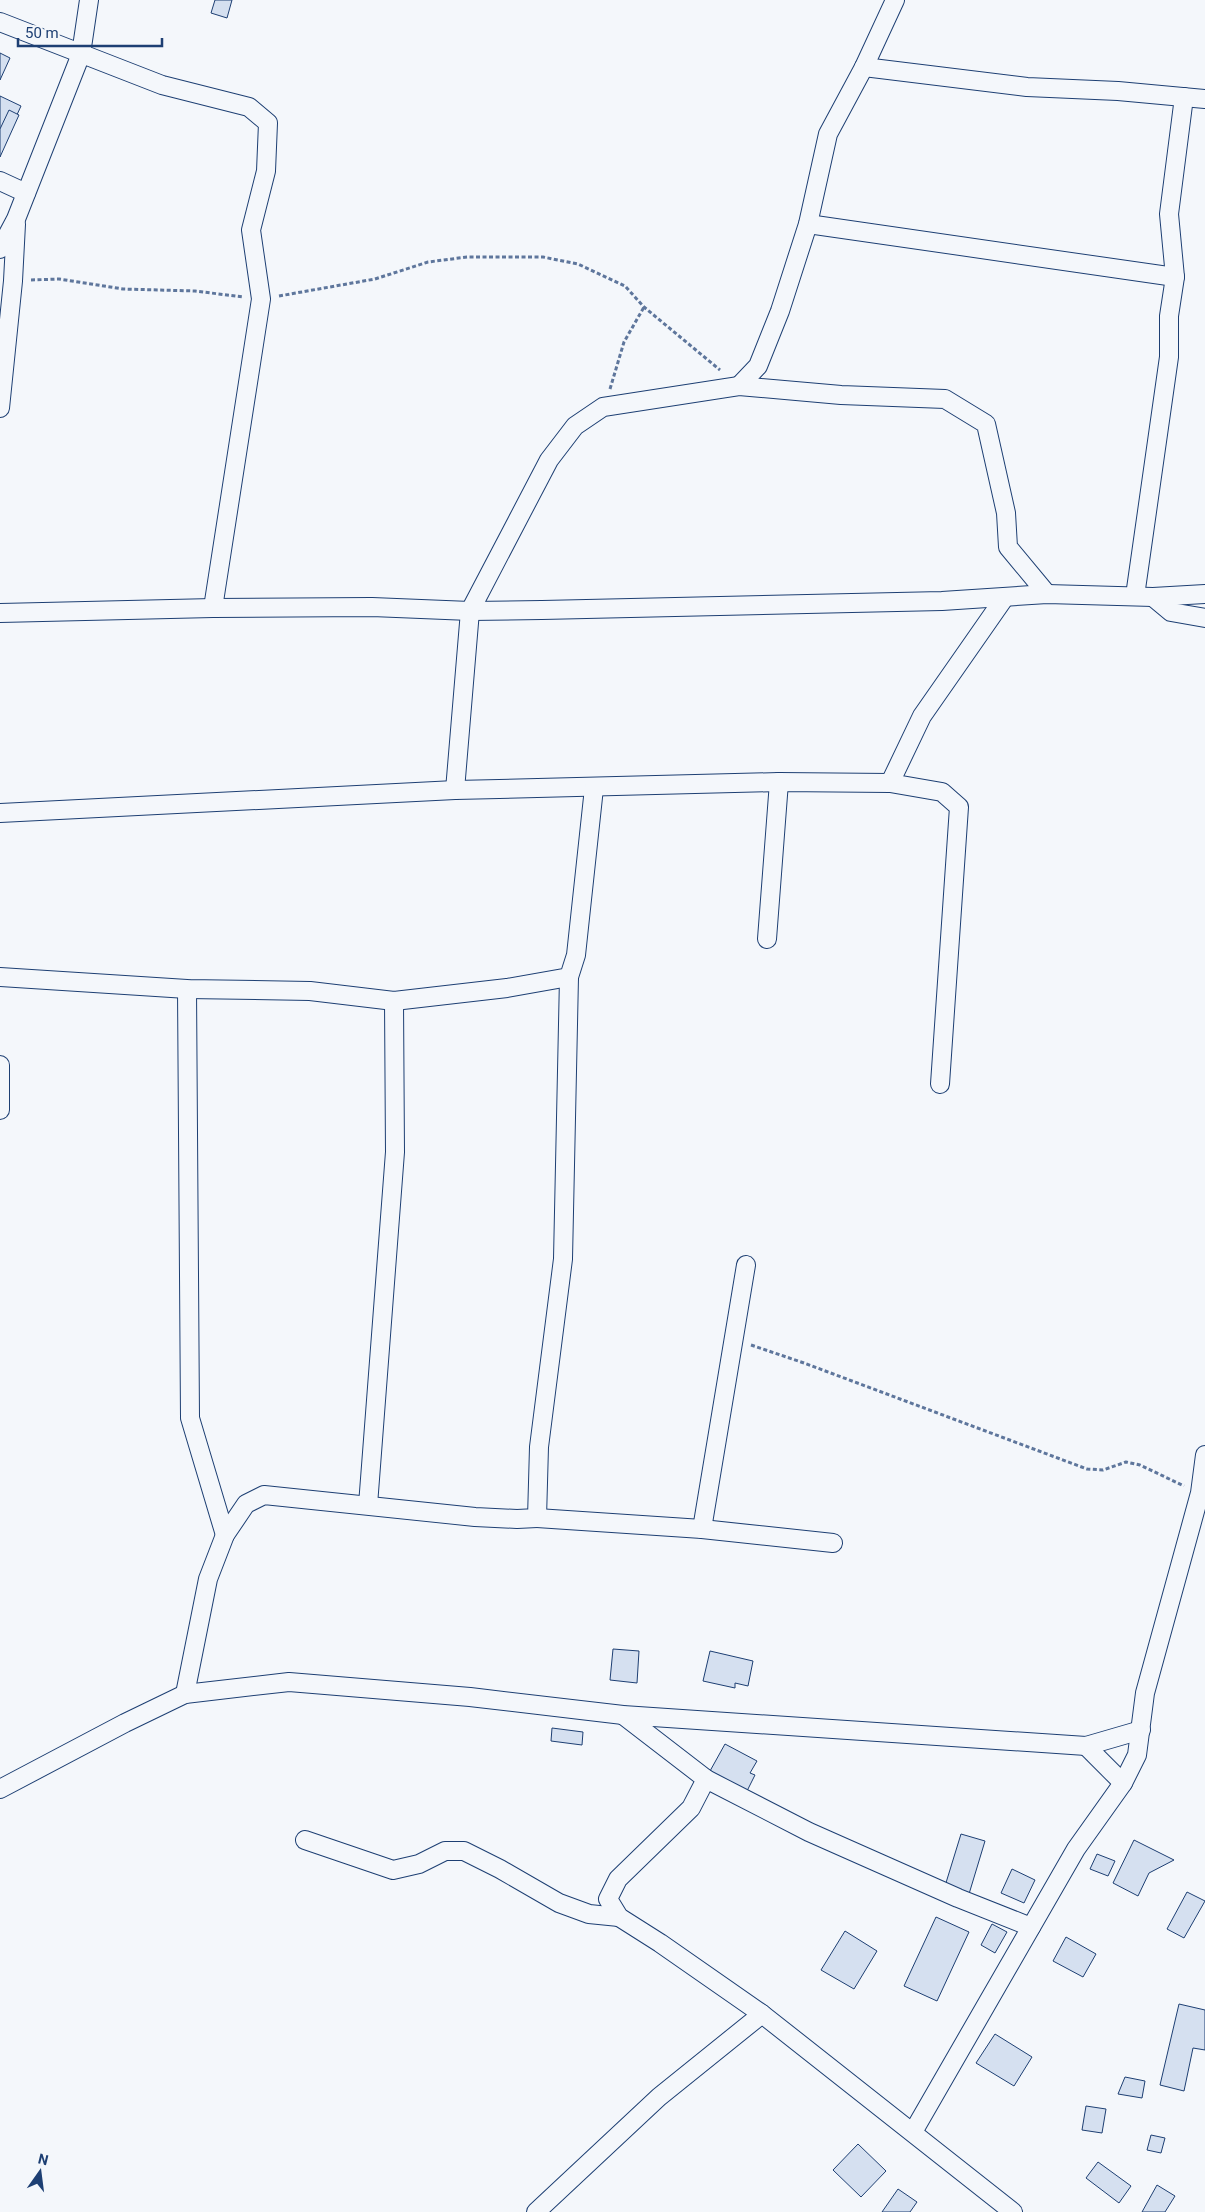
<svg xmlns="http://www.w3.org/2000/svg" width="1205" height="2212" viewBox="0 0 1205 2212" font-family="Roboto,sans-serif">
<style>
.building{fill:#d5e0f0;stroke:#1d3f73}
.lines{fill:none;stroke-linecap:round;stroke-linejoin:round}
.minor-casing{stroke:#1d3f73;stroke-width:20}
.path{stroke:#5e769c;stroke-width:3;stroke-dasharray:4 2.5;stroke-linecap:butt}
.minor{stroke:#f4f7fb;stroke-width:18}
</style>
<rect width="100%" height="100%" fill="#f4f7fb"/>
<g class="building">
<path d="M215 0H232L227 18 211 13Z"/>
<path d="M0 53 10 58 0 80Z"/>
<path d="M0 96 21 106 4 143 0 141Z"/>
<path d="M9 110 19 115 0 157V129Z"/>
<path d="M613 1649 639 1651 637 1683 610 1680Z"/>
<path d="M710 1651 753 1661 748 1686 735 1683V1688L703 1681Z"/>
<path d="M552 1728 583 1732 582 1745 551 1741Z"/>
<path d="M725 1744 757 1761 750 1773 755 1775 747 1791 710 1771Z"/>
<path d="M961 1834 985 1841 969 1894 945 1886Z"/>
<path d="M1134 1840 1174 1860 1149 1873 1138 1896 1113 1883Z"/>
<path d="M1097 1854 1115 1861 1108 1876 1090 1869Z"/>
<path d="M1012 1869 1035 1880 1024 1903 1001 1893Z"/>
<path d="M1187 1892 1205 1901 1184 1938 1167 1929Z"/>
<path d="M936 1917 969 1932 937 2001 904 1986Z"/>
<path d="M992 1924 1007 1932 995 1953 981 1945Z"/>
<path d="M845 1931 877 1951 854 1989 821 1970Z"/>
<path d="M1066 1937 1096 1954 1083 1977 1053 1961Z"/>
<path d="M1179 2004 1205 2010V2050L1193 2048 1184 2091 1160 2085Z"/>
<path d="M995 2034 1032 2057 1014 2086 976 2063Z"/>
<path d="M1125 2077 1145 2081 1142 2098 1118 2094Z"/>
<path d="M1086 2106 1106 2109 1102 2133 1082 2130Z"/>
<path d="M1151 2135 1165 2138 1161 2153 1147 2150Z"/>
<path d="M858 2144 886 2171 861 2197 833 2170Z"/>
<path d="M1098 2162 1131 2186 1119 2203 1086 2178Z"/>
<path d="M1157 2185 1175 2196 1165 2212H1142Z"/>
<path d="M898 2189 917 2202 910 2212H882Z"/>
</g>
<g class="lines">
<defs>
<g id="minor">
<path d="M0 22 162 85 249 107 268 123 266 171 251 230 261 299 213 608"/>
<path d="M864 67 1027 87 1118 91 1205 99"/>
<path d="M0 181 26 193"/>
<path d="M808 224 1175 277"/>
<path d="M0 249 16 219 81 54 89 0"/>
<path d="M739 386 758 366 780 311 808 224 828 134 864 67 895 0"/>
<path d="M0 408 13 281 16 224"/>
<path d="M1135 596 1169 357V316L1175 277 1169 214 1184 97"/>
<path d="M1153 597 1171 612 1205 618"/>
<path d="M0 613 213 608 372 607 470 611 542 610 942 601 1047 594 1153 597 1205 594"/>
<path d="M890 783 942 792 959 807 940 1084"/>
<path d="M455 790 470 611 549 460 575 426 603 407 739 386 841 395 945 399 986 424 1006 513 1008 547 1047 594"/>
<path d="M0 813 455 790 779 782 890 783 922 716 1005 597"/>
<path d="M767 939 779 782"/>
<path d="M0 977 187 989 310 991 394 1001 507 988 569 977 576 955 594 788"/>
<path d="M187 989 190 1418 225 1535"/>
<path d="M0 1065V1110"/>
<path d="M368 1505 395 1152 394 1001"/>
<path d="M537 1518 702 1529 833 1543"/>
<path d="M702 1529 746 1265"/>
<path d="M185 1694 208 1579 225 1535 246 1504 264 1495 475 1517 517 1519 537 1518 539 1447 563 1259 569 977"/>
<path d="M623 1715 706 1779 691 1808 618 1879 608 1899 619 1917 660 1943 762 2014 1013 2212"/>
<path d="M1086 1746 1123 1783"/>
<path d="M706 1779 809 1832 958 1898 1031 1927"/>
<path d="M0 1789 125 1723 185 1694 289 1682 470 1697 623 1715 1086 1746 1141 1730"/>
<path d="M305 1840 393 1870 419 1864 445 1851H464L500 1869 559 1903 589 1914 619 1917"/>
<path d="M913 2132 1076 1849 1123 1783 1137 1755 1145 1693 1200 1493 1205 1455"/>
<path d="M536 2212 659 2097 762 2014"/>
</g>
</defs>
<use href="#minor" class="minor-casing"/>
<g class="path">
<path d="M31 280 59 279 123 289 195 291 243 297"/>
<path d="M279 296 375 279 428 262 467 257H543L578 264 625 286 644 307 720 370"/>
<path d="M610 389 624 342 644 307"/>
<path d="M751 1345 804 1363 1087 1469 1103 1470 1126 1462 1140 1465 1184 1486"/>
</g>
<use href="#minor" class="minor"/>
</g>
<g transform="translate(40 2172) rotate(14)" stroke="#f4f7fb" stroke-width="4" paint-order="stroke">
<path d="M0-4L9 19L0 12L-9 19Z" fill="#1d3f73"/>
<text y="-8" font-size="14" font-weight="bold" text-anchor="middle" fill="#1d3f73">N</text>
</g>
<path d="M18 38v8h144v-8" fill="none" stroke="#1d3f73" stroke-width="2.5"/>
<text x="25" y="38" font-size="15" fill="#1d3f73" stroke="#f4f7fb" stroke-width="4" paint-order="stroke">50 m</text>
</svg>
